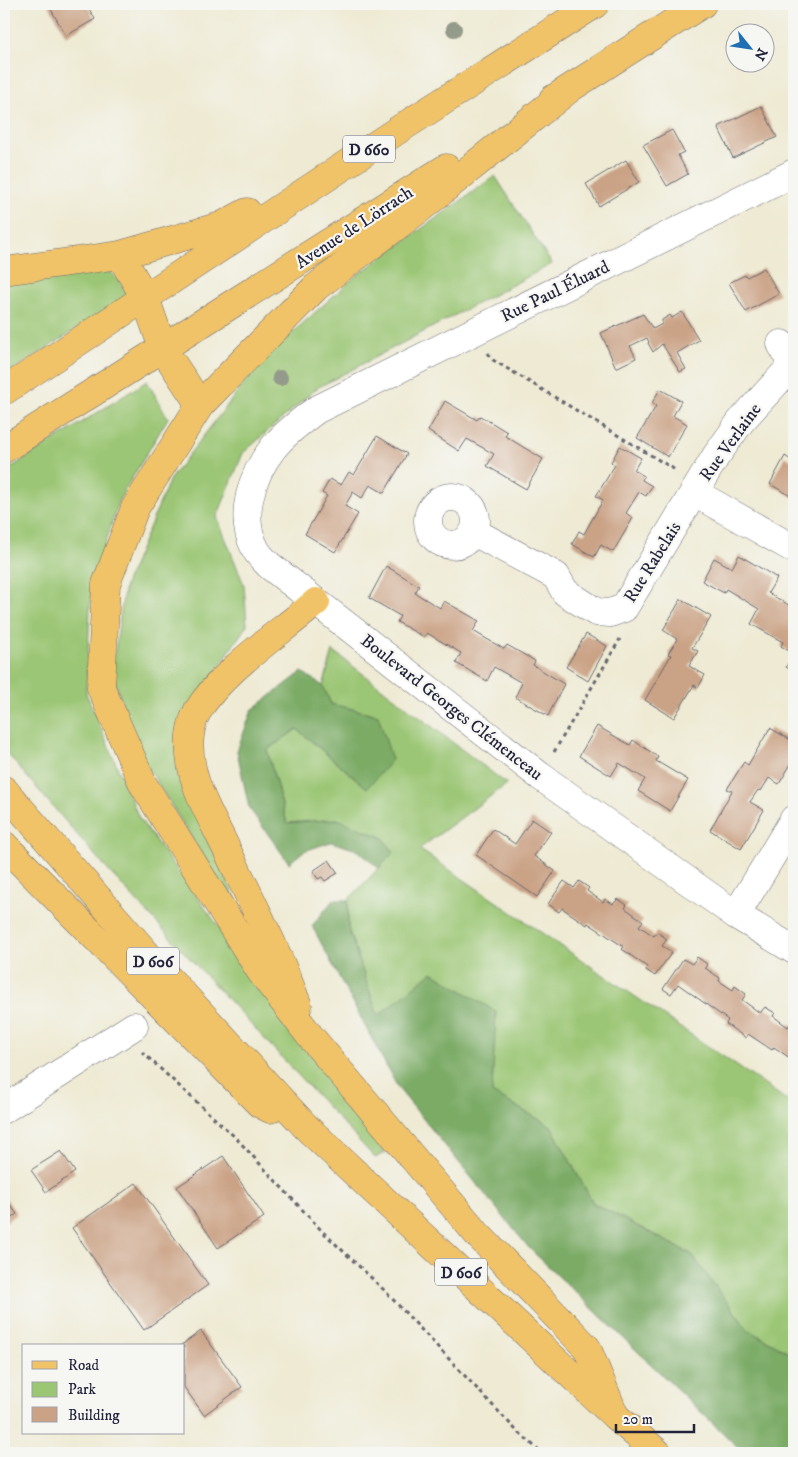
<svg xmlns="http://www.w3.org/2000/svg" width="798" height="1457" viewBox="0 0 798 1457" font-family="'IM FELL DW Pica',serif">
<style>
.green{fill:#9bc674;stroke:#5e7458}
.forest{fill:#7cab66;stroke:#4f6650}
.building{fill:#caa285}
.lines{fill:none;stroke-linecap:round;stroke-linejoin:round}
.minor-casing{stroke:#696870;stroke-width:29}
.major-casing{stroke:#696870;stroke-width:29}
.path{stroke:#696870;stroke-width:3;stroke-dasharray:4 4;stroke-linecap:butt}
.minor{stroke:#fff;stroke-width:28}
.major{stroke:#f1c369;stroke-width:28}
.tree{fill:#959b8a}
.labels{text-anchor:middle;stroke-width:4.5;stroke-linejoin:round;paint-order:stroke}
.shield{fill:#f6f6f2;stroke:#626272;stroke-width:1}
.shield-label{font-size:16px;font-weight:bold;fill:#22223b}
.street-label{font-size:18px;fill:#22223b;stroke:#f6f6f2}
</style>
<rect width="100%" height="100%" fill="#f6f6f2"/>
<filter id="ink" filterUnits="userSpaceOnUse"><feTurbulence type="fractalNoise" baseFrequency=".02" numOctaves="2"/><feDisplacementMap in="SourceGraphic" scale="10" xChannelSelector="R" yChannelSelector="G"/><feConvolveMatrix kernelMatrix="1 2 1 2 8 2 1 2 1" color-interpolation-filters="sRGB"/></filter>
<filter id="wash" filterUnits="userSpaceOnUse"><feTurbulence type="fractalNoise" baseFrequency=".0096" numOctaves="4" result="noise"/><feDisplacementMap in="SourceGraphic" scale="20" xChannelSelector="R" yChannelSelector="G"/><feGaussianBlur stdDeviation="1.12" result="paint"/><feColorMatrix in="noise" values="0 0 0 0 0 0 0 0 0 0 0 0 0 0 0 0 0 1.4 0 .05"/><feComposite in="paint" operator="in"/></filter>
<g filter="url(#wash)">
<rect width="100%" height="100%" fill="#eeead3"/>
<g class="green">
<path d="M495 176 552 264 317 388 243 453 217 517 244 585 247 625 179 726 181 776 250 932 136 748 112 671 125 585 170 479 264 358 357 275Z"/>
<path d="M93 265 113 274 130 295 4 376V278Z"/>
<path d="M147 381 168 418 119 500 91 590 86 693 139 818 385 1153 375 1158 106 868 4 750V472Z"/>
<path d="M333 651 507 784 419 849 794 1105V1355L748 1330 691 1254 593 1203 551 1126 491 1093 378 1017 348 928V900L394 852 337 819 287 824 267 750 297 729 367 788 378 715 331 704 323 686Z"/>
</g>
<g class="forest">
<path d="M302 672 323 686 331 704 378 715 392 760 367 788 297 729 267 750 287 823 337 819 382 837 394 852 379 868 357 850 331 842 304 851 289 863 249 808 237 751 252 710Z"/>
<path d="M333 900H348V928L378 1016 432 972 496 1012 492 1093 551 1126 593 1203 691 1254 748 1330 794 1355V1453H744L529 1248 398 1088 312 926Z"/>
</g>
<g id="blocks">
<g class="building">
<path d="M48 4H86L95 19 66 36Z"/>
<path d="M761 106 777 137 733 158 718 127Z"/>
<path d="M672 130 684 152 678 155 688 174 667 186 643 145Z"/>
<path d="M626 160 639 182 599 206 586 184Z"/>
<path d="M764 268 779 294 746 312 729 283 745 275 747 277Z"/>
<path d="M682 312 699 340 677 353 686 369 680 372 662 344 653 352 648 343 649 342 647 338 630 346 636 358 616 368 601 333 643 314 653 329 662 324V320L670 315 672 318Z"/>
<path d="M660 389 681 401 673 416 687 424 668 457 637 438 656 406 652 403Z"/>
<path d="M445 401 477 420 480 416 494 424 507 432 505 436 543 459 526 489 487 466 494 454 467 439 459 451 428 431Z"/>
<path d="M377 436 407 454 384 493 370 485 362 498 353 492 345 506 358 514 335 552 305 534 327 496 322 493 330 479 341 485 349 472 354 475Z"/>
<path d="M620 446 641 458 634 470 644 476 642 480 652 486 646 496 639 492 626 513 633 518 613 552 601 545 594 557 572 544 579 531 584 534 603 500 596 496 615 465 611 462Z"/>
<path d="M785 456 794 462V498L770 484Z"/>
<path d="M739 555 777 578 768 593 794 608V672L786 667 794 654 781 646 783 642 751 624 759 609 726 589 724 593 702 581 714 558 732 568Z"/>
<path d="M386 566 419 586 415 593 440 608 444 601 479 621 473 631 504 649 507 645 535 661 533 665 564 684 548 716 515 697 522 683 494 667 487 681 456 663 461 653 427 633 424 637 397 622 400 616 369 598Z"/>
<path d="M681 599 711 617 692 648 698 651 689 666 705 675 698 688 694 685 674 718 645 700 671 655 668 654 677 639 663 630Z"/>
<path d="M586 634 607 646 588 681 566 667Z"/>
<path d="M597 726 630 745 633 740 658 757 656 761 688 780 670 811 638 791 645 779 619 763 611 776 579 756Z"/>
<path d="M770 728 794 742V759L779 784 769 778 761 791 758 790 750 802 764 810 741 849 710 830 732 791 727 789 744 762 748 765Z"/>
<path d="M532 819 551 832 534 856 555 871 537 897 476 855 493 829 515 844Z"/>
<path d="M329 860 338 873 325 881 322 877 318 879 313 871Z"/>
<path d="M564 881 574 888 579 881 589 888 587 891 603 902 605 899 613 904 618 899 627 905 625 908 643 921 639 926 654 936 657 932 667 939 662 946 672 952 655 976 646 970 647 967 622 949 624 947 588 923 587 925 562 908 559 912 548 904Z"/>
<path d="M697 957 707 964 705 968 720 978 719 981 733 990 735 986 746 994 742 1000 760 1013 765 1007 775 1013 773 1016 788 1027 790 1024 794 1027V1061L774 1047 772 1050 748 1034 746 1038 726 1024 728 1020 678 984 671 994 663 989 683 959 692 964Z"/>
<path d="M61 1151 75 1172 46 1192 31 1170Z"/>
<path d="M223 1156 264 1217 218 1248 177 1187Z"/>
<path d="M136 1183 208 1285 144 1330 72 1228Z"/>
<path d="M4 1196 17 1214 4 1223Z"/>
<path d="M201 1331 242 1387 204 1415 184 1387V1346H180Z"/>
</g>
</g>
</g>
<g filter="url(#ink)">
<use href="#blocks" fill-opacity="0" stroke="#696870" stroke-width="1"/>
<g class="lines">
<defs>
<g id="minor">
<path d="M794 173 316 410C301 421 285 433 273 448 252 475 238 516 255 548 258 555 265 561 270 566L540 776 736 915 794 950"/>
<path d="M695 493 794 549"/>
<circle cx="452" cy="521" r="24"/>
<path d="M474 532 556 576 565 592 596 612 610 613 624 608 716 456 741 421 787 371C792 360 786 353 781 344"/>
<path d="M736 915 794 819"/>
<path d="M4 1109 134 1026"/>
</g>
<g id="major">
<path d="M568 90 422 207 316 287 200 405 135 508 106 584 101 688 143 784 261 972 310 1036 478 1235 587 1348 615 1416"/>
<path d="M553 99 702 4"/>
<path d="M120 255 145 297 163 349 200 405"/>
<path d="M4 271 120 255 221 226 247 212"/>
<path d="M4 391 398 130 595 4"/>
<path d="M4 449 446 168"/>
<path d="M4 790 158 967 307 1128 615 1416 658 1453"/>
<path d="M4 845 260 1104 270 1109"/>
<path d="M298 1006C278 952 251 900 226 848 214 823 197 794 192 768 188 749 188 729 197 712 222 670 279 634 316 602"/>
</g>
</defs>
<use href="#minor" class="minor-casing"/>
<use href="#major" class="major-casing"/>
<g class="path">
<path d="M488 353 493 360 677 471"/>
<path d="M554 752 620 639"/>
<path d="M142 1052 236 1138 322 1231 384 1290 515 1429 542 1453"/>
</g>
<use href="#minor" class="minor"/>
<use href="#major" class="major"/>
</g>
<g class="tree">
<circle cx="454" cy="29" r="8"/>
<circle cx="280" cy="378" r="8"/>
</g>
</g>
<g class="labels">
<g class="shield">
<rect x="343" y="135.5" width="52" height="27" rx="4"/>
<rect x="127" y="947.5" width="52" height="27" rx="4"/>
<rect x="435" y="1258.5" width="52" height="27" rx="4"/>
</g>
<g class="shield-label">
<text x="369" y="155">D 660</text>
<text x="153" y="967">D 606</text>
<text x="461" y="1278">D 606</text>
</g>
<g class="street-label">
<text transform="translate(354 227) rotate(-33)" y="6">Avenue de Lörrach</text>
<text transform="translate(555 291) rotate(-26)" y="6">Rue Paul Éluard</text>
<text transform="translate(730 442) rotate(-54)" y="6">Rue Verlaine</text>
<text transform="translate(652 562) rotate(-58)" y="6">Rue Rabelais</text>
<text transform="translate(452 707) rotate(38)" y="6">Boulevard Georges Clémenceau</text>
</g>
</g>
<rect width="798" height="1457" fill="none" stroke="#f6f6f2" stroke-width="20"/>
<rect x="22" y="1344" width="162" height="90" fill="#f6f6f2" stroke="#a1a1a9"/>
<rect x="32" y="1361" width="25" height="8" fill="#f1c369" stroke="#a1a1a9"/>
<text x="68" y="1370" font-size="15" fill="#22223b">Road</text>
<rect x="32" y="1382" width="25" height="15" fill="#9bc674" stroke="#a1a1a9"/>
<text x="68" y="1394" font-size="15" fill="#22223b">Park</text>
<rect x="32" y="1407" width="25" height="15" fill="#caa285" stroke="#a1a1a9"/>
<text x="68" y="1420" font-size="15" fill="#22223b">Building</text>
<g transform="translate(750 48) rotate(120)"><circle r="24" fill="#f6f6f2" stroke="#a1a1a9"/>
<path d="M0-4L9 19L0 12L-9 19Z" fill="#1f6fb2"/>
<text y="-8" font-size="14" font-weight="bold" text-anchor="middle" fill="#22223b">N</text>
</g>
<path d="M616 1424v8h78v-8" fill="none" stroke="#22223b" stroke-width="2.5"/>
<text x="623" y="1424" font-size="15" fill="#22223b" stroke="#f6f6f2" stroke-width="4" paint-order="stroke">20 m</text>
</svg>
